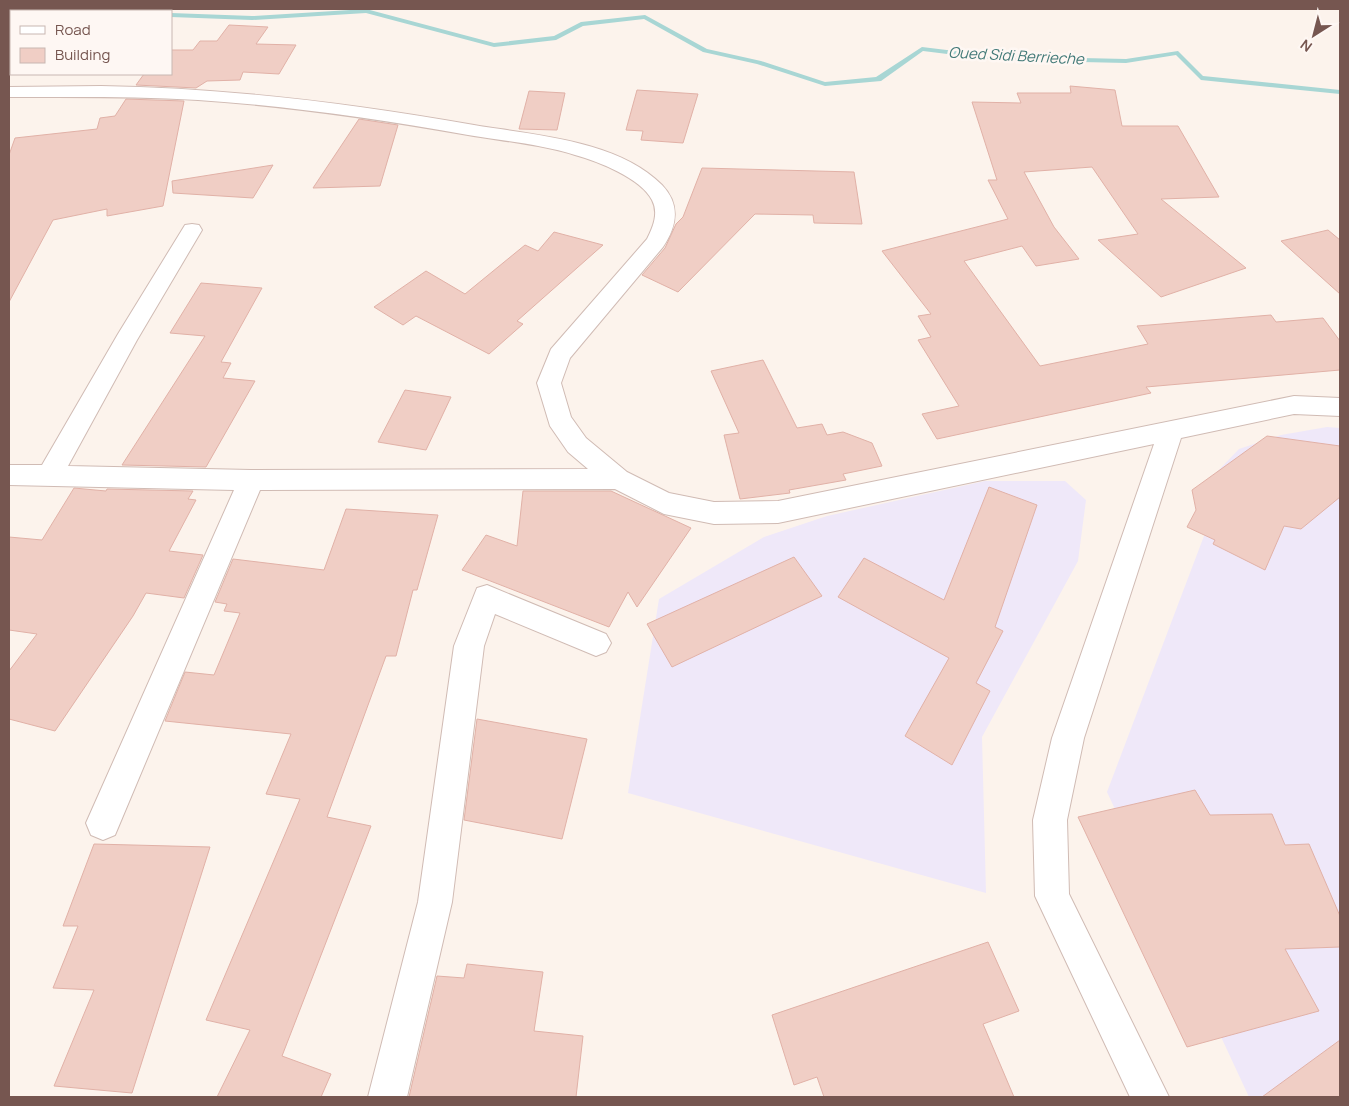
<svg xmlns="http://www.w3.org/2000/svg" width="1349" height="1106" viewBox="0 0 1349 1106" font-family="Manrope,sans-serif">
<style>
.education{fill:#efe8f9}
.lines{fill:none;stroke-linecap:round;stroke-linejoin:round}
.stream{fill:#a8d6d4;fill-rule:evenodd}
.building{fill:#f0cec5;stroke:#e1b1a7}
.minor-casing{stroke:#d0bbb4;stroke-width:2}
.minor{fill:#fff;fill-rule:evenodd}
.labels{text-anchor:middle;stroke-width:5;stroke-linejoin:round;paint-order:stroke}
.far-water-label{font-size:15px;font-style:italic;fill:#437a78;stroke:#fef7f3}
</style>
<rect width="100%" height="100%" fill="#fcf3ec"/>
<g class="education">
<path d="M1327 427 1340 428V1097H1249L1107 792 1207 528 1196 510 1211 478 1239 449 1281 435Z"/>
<path d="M985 481H1065L1086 500 1078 561 982 737 986 893 628 793 659 599 764 537 827 516Z"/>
</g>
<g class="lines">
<g class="stream">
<path d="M366 9 494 43 554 36 581 22 645 15 707 49 761 61 825 82 876 77 922 47 996 56 1126 59 1178 51 1203 76 1340 90V94L1201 80 1176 55 1126 63 996 60 923 51 881 81 825 86 757 64 703 52 644 19 583 26 556 40 494 47 366 13 252 20 171 17V13L252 16Z"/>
<rect x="9" y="19" width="2" height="4"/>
</g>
</g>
<g class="building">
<path d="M229 25 268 27 256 44 296 45 279 74 243 72 240 80 207 81 196 88 136 85 144 74H171V50H193L200 41H217Z"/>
<path d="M1070 86 1115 90 1122 126H1178L1219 197 1161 199 1246 268 1161 297 1098 240 1138 234 1092 167 1024 172 1054 227 1079 259 1036 266 1022 246 964 261 1040 366 1148 344 1137 326 1271 315 1276 322 1323 318 1340 341V370L1146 387 1151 393 937 439 922 414 959 406 918 340 931 337 918 316 931 314 882 251 1008 219 988 180H997L972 102 1021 103 1017 93H1071Z"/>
<path d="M637 90 698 94 683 143 641 140 643 131 626 130Z"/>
<path d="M529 91 565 93 557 130 519 129Z"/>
<path d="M126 99 184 101 163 206 107 216V209L53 220 9 302V155L15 138 97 129 100 118 115 116Z"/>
<path d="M359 119 398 125 380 186 313 188Z"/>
<path d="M273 165 253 198 173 193 172 181Z"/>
<path d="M702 168 854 172 862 224 814 223 813 215 755 214 678 292 642 275 665 248 676 224 683 217Z"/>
<path d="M1328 230 1340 240V294L1281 241Z"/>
<path d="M554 232 603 245 517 321 523 324 489 354 416 316 403 325 374 307 426 271 465 294 525 245 538 251Z"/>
<path d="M201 283 262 288 221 362 231 363 223 378 255 381 206 467 122 465 205 336 170 333Z"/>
<path d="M763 360 797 428 822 424 827 435 843 432 872 443 882 466 843 474 846 480 789 490 790 493 740 499 724 435 739 433 711 371Z"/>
<path d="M405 390 451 397 426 450 378 442Z"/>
<path d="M1267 436 1340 446V497L1301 529 1284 526 1265 570 1213 544 1215 540 1187 527 1196 510 1192 490Z"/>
<path d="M989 487 1037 505 995 627 1003 631 976 683 990 691 952 765 905 736 949 658 838 597 864 558 944 600Z"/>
<path d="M74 488 106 491 107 489 193 491 188 499 196 500 169 551 203 555 184 598 146 593 133 616 55 731 9 719V671L37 634 9 630V537L42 540Z"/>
<path d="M523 491H611L691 528 637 607 628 592 609 627 462 570 486 535 517 546Z"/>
<path d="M346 509 438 515 417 590H413L396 656H386L327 817 371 826 282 1056 331 1074 321 1097H217L250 1030 206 1020 300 799 266 794 291 734 165 721 185 672 214 675 240 613 224 611 227 604 215 602 233 559 324 570Z"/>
<path d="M794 557 822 596 672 667 647 624Z"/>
<path d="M477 719 587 739 562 839 464 820Z"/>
<path d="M1195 790 1210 815 1272 814 1285 845 1309 844 1340 916V947L1285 949 1319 1011 1187 1047 1078 817Z"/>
<path d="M94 844 210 847 132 1093 54 1086 94 990 53 988 78 926H63Z"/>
<path d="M988 942 1019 1011 983 1024 1014 1097H824L817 1077 794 1085 772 1015Z"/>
<path d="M467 964 543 972 534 1031 583 1036 576 1097H409L437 976 464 978Z"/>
<path d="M1340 1040V1097H1262Z"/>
</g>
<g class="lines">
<defs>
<g id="minor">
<path d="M101 86C226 88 350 103 474 125 533 135 618 140 662 185 681 205 677 226 663 247L570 358 561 383 571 417 586 438 627 472 669 493 714 502 778 501 1294 396 1340 398V416L1294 414 1181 438 1084 738 1067 820 1069 894 1169 1097H1130L1035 896 1033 820 1052 738 1154 444 778 523 714 524 664 514 615 489 260 490 115 835 103 840 91 835 86 823 234 490 9 485V465H42L118 334 185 225 192 224 199 225 202 230 137 340 68 466 251 470 588 469 568 452 550 426 537 383 551 349 647 239C653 227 659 213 652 200 641 178 597 161 575 155 540 144 503 141 468 135 378 119 288 106 198 100 135 96 72 97 9 97V87Z"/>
<path d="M487 585 606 634 611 643 606 652 596 656 495 614 484 646 452 902 407 1097H368L418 902 454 646 477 588Z"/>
</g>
</defs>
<use href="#minor" class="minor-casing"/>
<use href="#minor" class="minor"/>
</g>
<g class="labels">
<g class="far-water-label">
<text transform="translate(1016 56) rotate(3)" y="5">Oued Sidi Berrieche</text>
</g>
</g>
<rect width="1349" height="1106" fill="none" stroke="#765650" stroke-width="20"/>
<rect x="10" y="10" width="162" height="65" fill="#fef7f3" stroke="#c8b7b2"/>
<rect x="20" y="26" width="25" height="8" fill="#ffffff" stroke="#c8b7b2"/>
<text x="55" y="35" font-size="15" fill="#765650">Road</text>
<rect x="20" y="48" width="25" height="15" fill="#f0cec5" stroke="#c8b7b2"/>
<text x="55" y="60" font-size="15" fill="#765650">Building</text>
<g transform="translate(1314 35) rotate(216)" stroke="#fef7f3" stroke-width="4" paint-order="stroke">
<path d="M0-4L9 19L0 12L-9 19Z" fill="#765650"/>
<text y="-8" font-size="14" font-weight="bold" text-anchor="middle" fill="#765650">N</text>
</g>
</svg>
